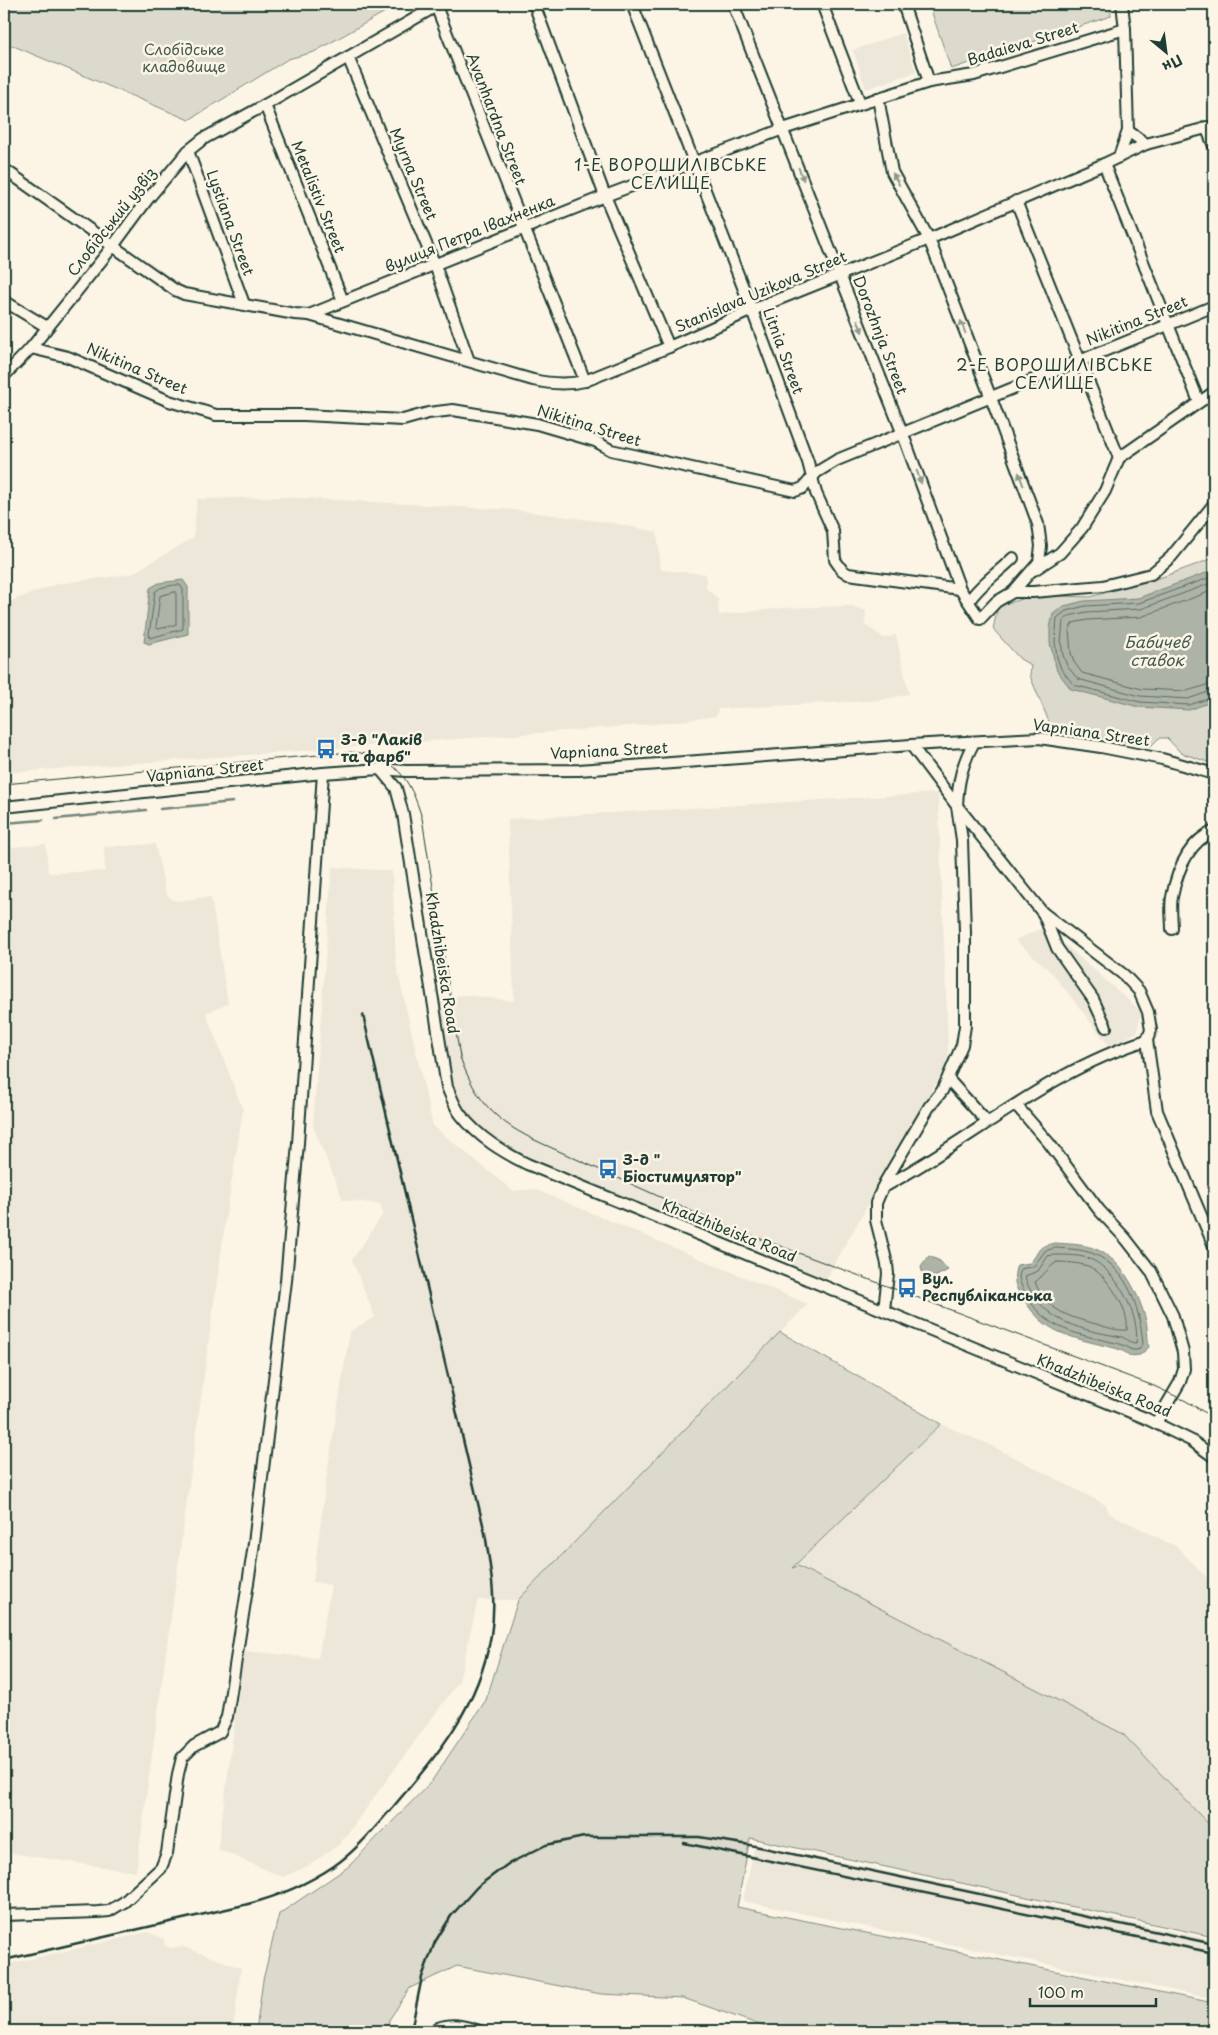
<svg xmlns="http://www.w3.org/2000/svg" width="1218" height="2035" viewBox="0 0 1218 2035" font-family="'Playpen Sans',sans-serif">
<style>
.built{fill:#ece7d8}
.green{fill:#dcdacc;stroke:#7e8c80}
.water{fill:#aeb3a7;stroke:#758479}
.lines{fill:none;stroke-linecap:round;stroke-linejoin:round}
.shore{stroke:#586c62;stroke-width:1}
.stream{stroke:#758479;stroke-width:2.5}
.minor-casing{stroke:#1f3d34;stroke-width:14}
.minor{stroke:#fcf5e5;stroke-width:10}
.tram{stroke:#1f3d34;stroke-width:1}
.rail{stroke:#1f3d34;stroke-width:2.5}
.oneway{fill:#8e998c}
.labels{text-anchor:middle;stroke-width:5;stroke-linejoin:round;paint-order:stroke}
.street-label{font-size:15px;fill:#1f3d34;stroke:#fcf5e5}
.park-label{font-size:15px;fill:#455c52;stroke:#fcf5e5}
.poi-label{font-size:15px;font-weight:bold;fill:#1f3d34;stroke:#fcf5e5;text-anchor:start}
.neighbourhood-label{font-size:16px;letter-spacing:1px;fill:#1f3d34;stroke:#fcf5e5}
.water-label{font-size:16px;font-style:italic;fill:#435a51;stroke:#fcf5e5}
</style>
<rect width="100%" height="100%" fill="#fcf5e5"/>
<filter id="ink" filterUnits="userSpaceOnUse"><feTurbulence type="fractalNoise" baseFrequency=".02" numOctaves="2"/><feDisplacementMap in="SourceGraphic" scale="10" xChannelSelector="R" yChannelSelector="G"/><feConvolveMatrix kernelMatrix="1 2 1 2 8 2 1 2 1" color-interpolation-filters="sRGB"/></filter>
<g filter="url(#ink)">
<g class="built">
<path d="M903 33 916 72 866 89 853 50Z"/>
<path d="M282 497 516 510 612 523 657 532 661 570 706 574V588L718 599 719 615 782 608 852 606 866 611 865 625 884 638 896 635 909 694 881 700 718 709 717 716 657 724 4 773V600L5 603 57 584 131 574 193 538 197 499Z"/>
<path d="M938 793 949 1067 944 1069 824 1283 529 1164 501 1148 463 1109 453 1084 436 999 465 995 514 1001 508 819Z"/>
<path d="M46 844 48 873 105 871 104 847 155 844 166 893 171 899 177 901 211 897 228 1004 206 1013 243 1110 225 1223 136 1872 4 1852V848Z"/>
<path d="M332 867 392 871 396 964 433 1126 513 1191 534 1189 808 1304 518 1600H478L459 1681 340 1844 308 1866 283 1877 218 1849 244 1651 318 1658 331 1585 313 1582 327 1473 350 1331 375 1317 352 1260 383 1214 380 1204 343 1200 313 1126Z"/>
<path d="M1045 927 1141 1011 1137 1032 1110 1047 1052 973 1015 940Z"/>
<path d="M941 1424 988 1444 1106 1505 1109 1513 1177 1547 1214 1585V1830L1188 1803 791 1568Z"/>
<path d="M755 1844 1214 1940V1999L743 1901Z"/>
<path d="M148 1932 164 1939V1945L171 1948 184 1947 241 1968 233 2031H4V1965Z"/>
</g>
<g class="green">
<path d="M4 4H399L314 52 288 59 189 120 4 42Z"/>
<path d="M929 4H1110L1111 16 951 69Z"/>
<path d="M1214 558V764L1181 753 1167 738H1159L1151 746 1052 729 1030 676 1031 665 1020 659 993 629 998 606 1036 595 1090 597 1162 577Z"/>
<path d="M780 1332 941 1424 792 1568 798 1566 1123 1734 1214 1830V1937L750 1838 737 1907 1214 2003V2031H777L683 1998 601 1994 457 1966 410 1988 389 2020 388 2031H256L263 1980 279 1914 348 1867 431 1782 486 1700 518 1600Z"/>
</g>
<g class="water">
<path d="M1214 570V701L1189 710 1139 707 1071 689 1057 671 1050 643V628L1053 614 1064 606 1084 601 1138 598Z"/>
<path d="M183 580 188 587V634L149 644 144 642 150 588 159 583Z"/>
<path d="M1055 1243C1068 1244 1081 1244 1093 1248 1121 1258 1137 1290 1145 1317 1148 1326 1147 1337 1149 1347L1140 1355 1130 1356C1121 1348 1113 1348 1102 1345 1066 1336 1045 1332 1024 1300 1015 1288 1012 1279 1017 1265L1030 1263C1042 1249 1035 1247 1055 1243Z"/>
<path d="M929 1256 940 1261 948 1270 929 1280V1282H925L921 1267Z"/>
</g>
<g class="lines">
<g class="shore">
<path d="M1214 576 1139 603 1085 606 1066 611 1057 618 1055 642 1057 657 1061 669 1074 685 1140 702 1189 705 1214 697"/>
<path d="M1214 582 1141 609 1086 612 1069 616 1063 621 1061 642 1063 655 1067 666 1078 679 1140 696 1188 699 1214 690"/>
<path d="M174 585H180L183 589V629L150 638 149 635 155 592 160 588Z"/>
<path d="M1214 590 1141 617 1087 620 1073 623 1069 630 1071 653 1074 662 1082 673 1142 689 1187 691 1214 683"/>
<path d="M176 592V625L158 629 156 627 160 596Z"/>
<path d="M1056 1248C1068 1249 1082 1249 1094 1254 1129 1269 1140 1310 1143 1344L1138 1350H1132C1123 1343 1114 1343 1103 1340 1076 1334 1049 1328 1032 1304 1026 1295 1020 1286 1019 1276L1021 1269 1034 1266 1045 1251Z"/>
<path d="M1056 1255C1067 1255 1080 1255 1090 1259 1116 1269 1141 1317 1136 1343 1131 1343 1127 1339 1122 1337 1089 1331 1055 1326 1035 1297 1031 1291 1026 1284 1025 1276L1038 1271 1048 1256Z"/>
<path d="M1057 1262C1067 1262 1078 1263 1088 1266 1106 1273 1130 1310 1127 1330 1117 1331 1106 1327 1096 1324 1071 1318 1045 1310 1035 1282 1041 1278 1052 1264 1057 1262Z"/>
</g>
<g class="stream">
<path d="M160 809 233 802"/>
<path d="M56 819 146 810"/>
<path d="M4 823 43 820"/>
</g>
<defs>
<g id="minor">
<path d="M534 4 605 196 669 347"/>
<path d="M632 4 752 310 808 462 816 493 833 531 835 560 842 570 848 574 960 589"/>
<path d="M733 4 902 432 960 589 980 619 996 602 1013 592 1039 562 1041 546 1038 524 991 398 929 239 892 172 878 98"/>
<path d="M822 4 860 103"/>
<path d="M903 4 929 82"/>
<path d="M1122 4 1125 29 1128 131 1146 144"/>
<path d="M436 6 585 381"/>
<path d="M348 57 435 265 469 361"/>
<path d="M265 105 343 301"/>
<path d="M1206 127 1214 146"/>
<path d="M188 151 244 304"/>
<path d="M1119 157 1128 131"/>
<path d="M1104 164 1199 402"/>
<path d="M4 169 175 290 184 294 295 314 309 315 605 196 783 129 929 82 974 75 1125 29"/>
<path d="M1016 201 1119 458"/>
<path d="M4 301 47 327"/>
<path d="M309 315 533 380C551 384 567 385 585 381L669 347 752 310 929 239 1104 164 1146 144 1214 126"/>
<path d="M31 348 68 357 169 401 216 415H304L403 420 428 413 453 410 537 424 595 441 611 450 795 491 803 488 817 472 837 460 1214 306"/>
<path d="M4 376 31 348 113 246 147 200 188 151 203 139 265 105 440 4"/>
<path d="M1034 570 1060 553 1082 528 1105 491 1119 458 1214 392"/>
<path d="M1013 592H1033L1103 586 1151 574 1171 557 1214 504"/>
<path d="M969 601C980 584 998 573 1013 558"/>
<path d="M974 742C962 764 958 782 957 806L1042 912 1124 975 1139 991 1148 1012 1151 1030 1147 1040 1157 1111 1214 1246"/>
<path d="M380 769 396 788 403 814 447 1087C451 1096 455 1108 461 1115 479 1138 503 1152 527 1164L1145 1418 1192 1441 1214 1457"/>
<path d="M4 807 323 773 380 769 406 771 579 770 911 745 1039 738 1101 747 1162 759 1214 774"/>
<path d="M1043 913 1057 948 1093 999 1106 1027"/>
<path d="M1172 929C1172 919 1170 907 1172 897 1177 871 1188 842 1214 831"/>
<path d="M948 1079 987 1122"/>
<path d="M1016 1105 1049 1143 1099 1210 1126 1239 1151 1271 1173 1316 1183 1352 1184 1369 1180 1382 1156 1423"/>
<path d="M882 1188C971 1140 1049 1070 1147 1040"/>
<path d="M884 1310 888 1274 887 1264 876 1220V1203L885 1182 929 1107 942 1091 962 1045 965 1026V932L962 840 957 806 911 745"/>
<path d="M4 1915 98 1912 109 1911 124 1902 161 1868 167 1853 178 1774 182 1758 194 1746 220 1732 227 1717 253 1551 286 1281 298 1143 323 773"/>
<path d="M432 2031C449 2021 463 2026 480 2031"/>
</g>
</defs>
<use href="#minor" class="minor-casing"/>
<use href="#minor" class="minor"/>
<path class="tram" d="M4 784 351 752C396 755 410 779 422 818L460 1057C477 1103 496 1122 541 1143L713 1221 1154 1386 1186 1401 1214 1418"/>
<g class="rail">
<path d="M684 1843 1214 1953"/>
<path d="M4 1960 244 1905C277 1897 306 1885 334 1866 357 1850 375 1827 393 1807 439 1753 479 1706 491 1635 497 1600 490 1566 485 1533L363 1015"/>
<path d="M411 2031 422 1977 435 1942 451 1916 477 1887 508 1864 546 1845 584 1837H699L750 1845 1214 1944"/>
</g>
</g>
<defs><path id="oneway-solid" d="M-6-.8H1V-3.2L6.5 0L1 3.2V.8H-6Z" transform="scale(1.25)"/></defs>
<g class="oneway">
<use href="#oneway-solid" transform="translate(801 174) rotate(69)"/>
<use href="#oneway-solid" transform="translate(896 179) rotate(-119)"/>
<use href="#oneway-solid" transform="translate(860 326) rotate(69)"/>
<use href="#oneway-solid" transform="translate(963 327) rotate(-111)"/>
<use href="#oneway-solid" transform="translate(919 477) rotate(70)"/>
<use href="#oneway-solid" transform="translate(1021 479) rotate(-110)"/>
</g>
</g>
<defs>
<symbol id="bus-bare" viewBox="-9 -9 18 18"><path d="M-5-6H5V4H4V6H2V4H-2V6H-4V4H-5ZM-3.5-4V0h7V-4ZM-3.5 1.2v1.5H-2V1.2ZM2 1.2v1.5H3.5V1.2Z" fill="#1f6fb2" stroke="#fcf5e5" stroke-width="2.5" paint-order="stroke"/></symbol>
</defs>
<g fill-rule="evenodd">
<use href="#bus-bare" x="312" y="735" width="28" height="28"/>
<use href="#bus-bare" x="594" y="1155" width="28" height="28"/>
<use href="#bus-bare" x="893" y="1274" width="28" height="28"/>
</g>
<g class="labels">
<g class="street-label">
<text transform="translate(1023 44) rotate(-17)" y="5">Badaieva Street</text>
<text transform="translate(496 119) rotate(69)" y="5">Avanhardna Street</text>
<text transform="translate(413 174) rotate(67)" y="5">Myrna Street</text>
<text transform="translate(318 197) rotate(68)" y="5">Metalistiv Street</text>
<text transform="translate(112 222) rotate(-52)" y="5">Слобідський узвіз</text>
<text transform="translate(230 223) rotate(70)" y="5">Lystiana Street</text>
<text transform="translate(470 234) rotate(-22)" y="5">вулиця Петра Івахненка</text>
<text transform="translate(761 292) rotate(-23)" y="5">Stanislava Uzikova Street</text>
<text transform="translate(1137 321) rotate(-22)" y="5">Nikitina Street</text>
<text transform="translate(880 335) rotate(69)" y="5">Dorozhnja Street</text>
<text transform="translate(783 351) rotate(70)" y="5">Litnia Street</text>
<text transform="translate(137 369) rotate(23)" y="5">Nikitina Street</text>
<text transform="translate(589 426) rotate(17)" y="5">Nikitina Street</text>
<text transform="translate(1091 733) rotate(8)" y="5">Vapniana Street</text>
<text transform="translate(609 751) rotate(-3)" y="5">Vapniana Street</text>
<text transform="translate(205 771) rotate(-6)" y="5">Vapniana Street</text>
<text transform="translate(442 963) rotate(81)" y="5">Khadzhibeiska Road</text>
<text transform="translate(729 1231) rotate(22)" y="5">Khadzhibeiska Road</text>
<text transform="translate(1104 1386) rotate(22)" y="5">Khadzhibeiska Road</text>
</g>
<g class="park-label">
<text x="184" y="55">Слобідське<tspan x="184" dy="17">кладовище</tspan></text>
</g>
<g class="poi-label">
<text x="341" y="745">З-д "Лаків<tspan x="341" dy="17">та фарб"</tspan></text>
<text x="623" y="1165">З-д "<tspan x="623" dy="17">Біостимулятор"</tspan></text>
<text x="922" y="1284">Вул.<tspan x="922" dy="17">Республіканська</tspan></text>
</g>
<g class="neighbourhood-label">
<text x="671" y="171">1-Е ВОРОШИЛІВСЬКЕ<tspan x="671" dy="18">СЕЛИЩЕ</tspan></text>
<text x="1055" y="371">2-Е ВОРОШИЛІВСЬКЕ<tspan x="1055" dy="18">СЕЛИЩЕ</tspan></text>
</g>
<g class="water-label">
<text x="1157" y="648">Бабичев<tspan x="1157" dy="18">ставок</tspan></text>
</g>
</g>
<rect width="1218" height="2035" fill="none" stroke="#fcf5e5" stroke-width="20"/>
<rect x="10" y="10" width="1198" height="2015" fill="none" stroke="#1f3d34" stroke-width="2" filter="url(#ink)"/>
<g transform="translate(1166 52) rotate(151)" stroke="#fcf5e5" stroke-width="4" paint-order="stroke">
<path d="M0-4L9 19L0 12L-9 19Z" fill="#1f3d34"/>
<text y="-8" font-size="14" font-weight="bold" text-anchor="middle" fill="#1f3d34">Пн</text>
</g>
<path d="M1030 1998v8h126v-8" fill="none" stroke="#1f3d34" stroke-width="2.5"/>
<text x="1038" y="1998" font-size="15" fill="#1f3d34" stroke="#fcf5e5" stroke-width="4" paint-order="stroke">100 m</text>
</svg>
